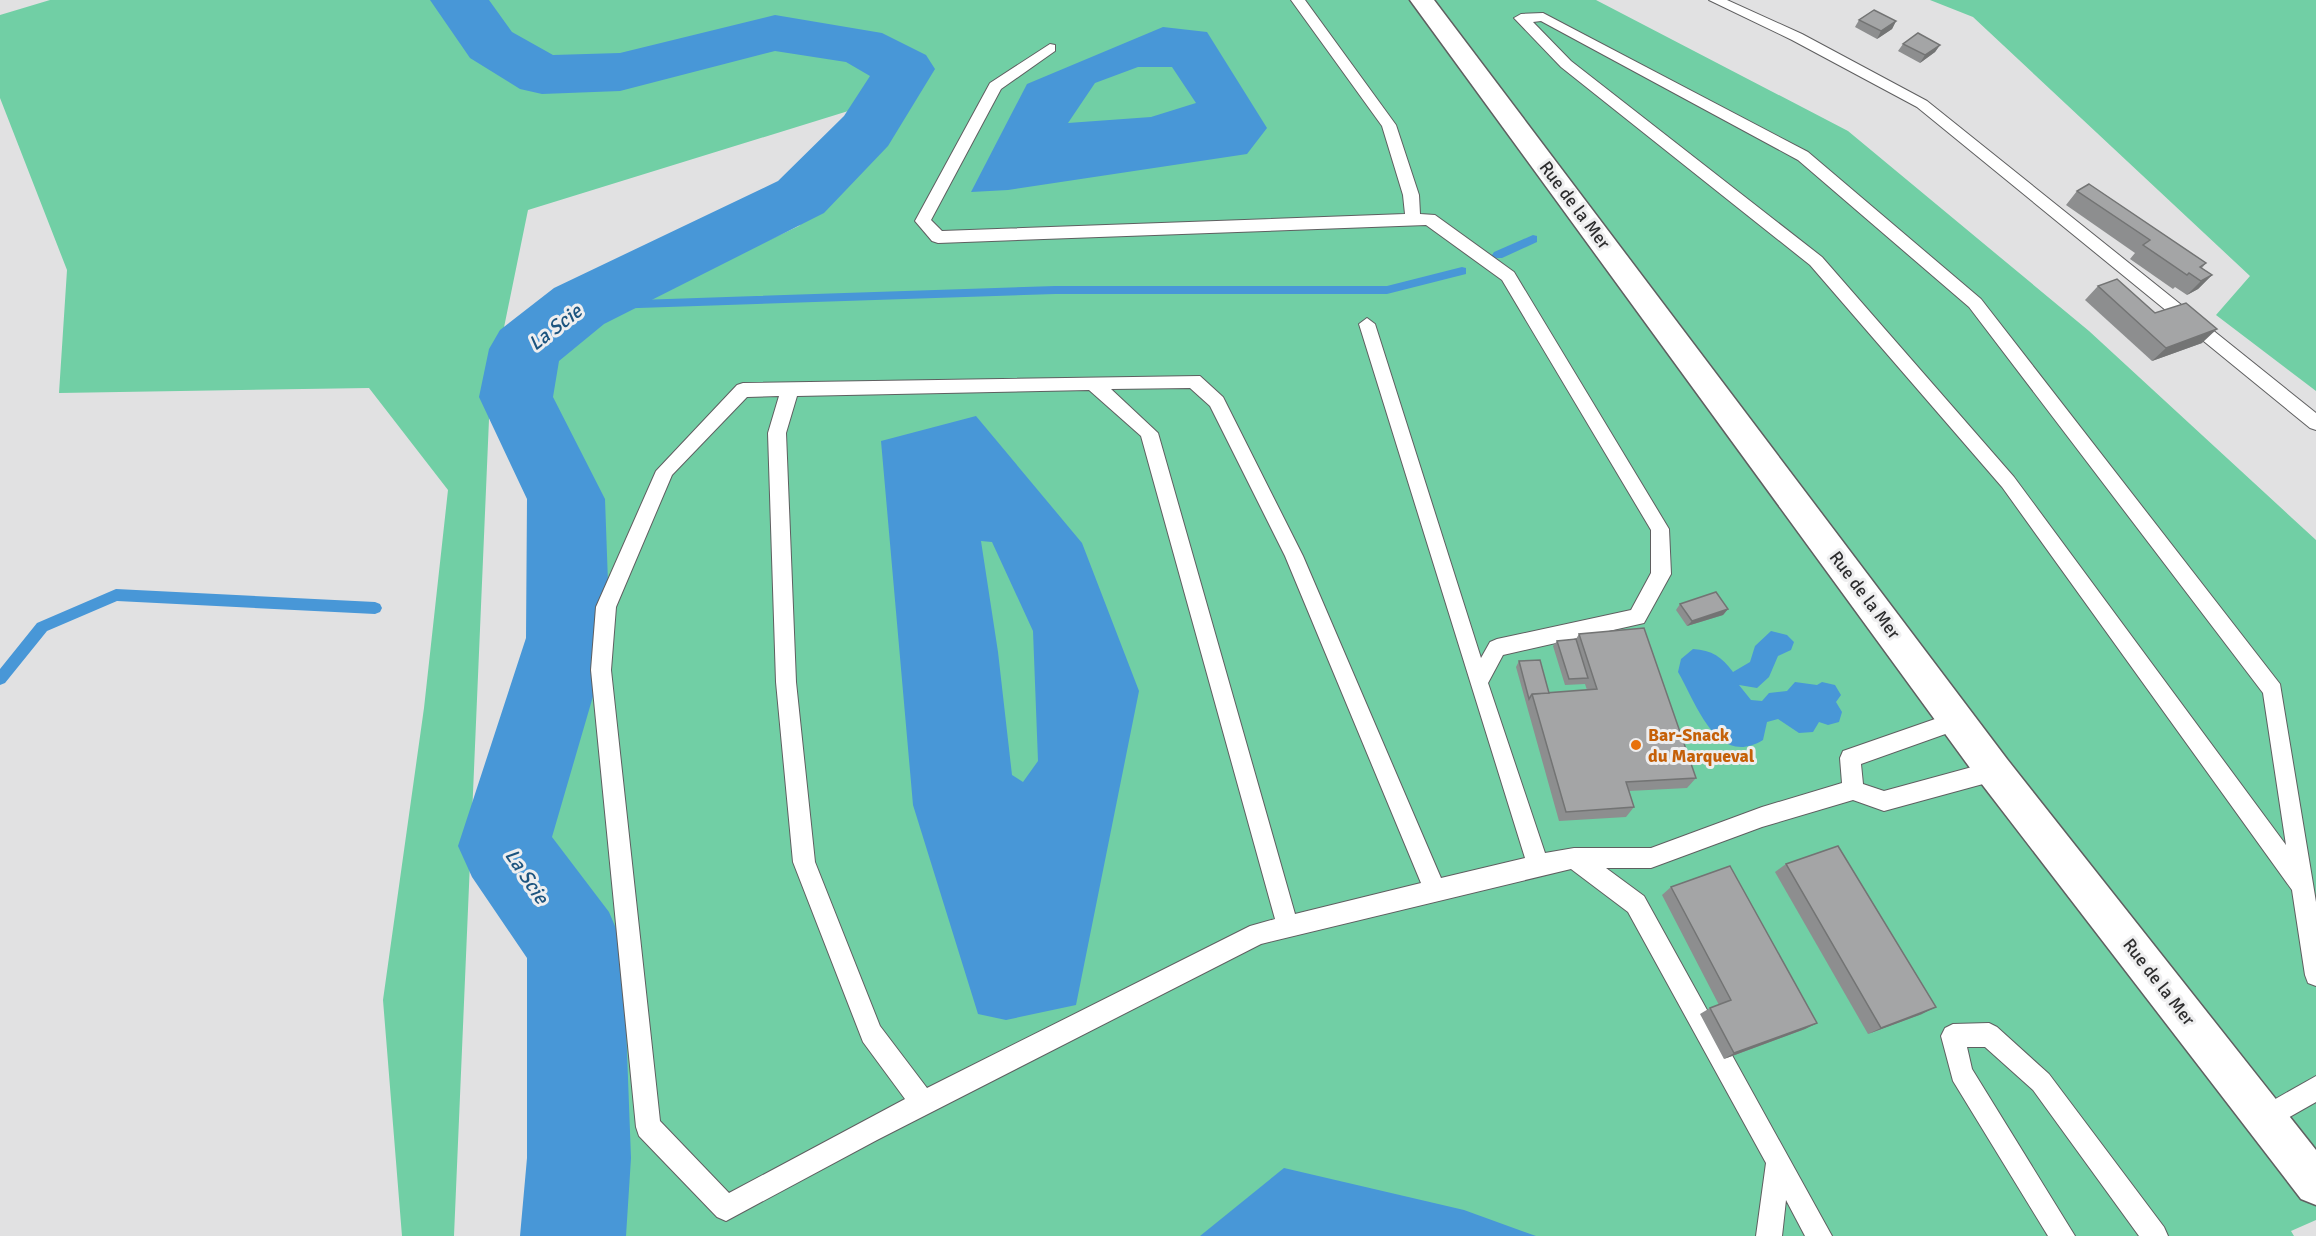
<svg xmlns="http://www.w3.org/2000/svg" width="2316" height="1236" viewBox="0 0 2316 1236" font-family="Signika,sans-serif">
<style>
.green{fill:#71cfa5}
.water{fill:#4897d7;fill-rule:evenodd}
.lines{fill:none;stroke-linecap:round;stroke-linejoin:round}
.stream{fill:#4897d7;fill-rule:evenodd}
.river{fill:#4897d7;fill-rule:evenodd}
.service-casing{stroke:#5f5f60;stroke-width:2}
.tertiary-casing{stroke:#5f5f60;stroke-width:3}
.service{fill:#fff;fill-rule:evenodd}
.tertiary{fill:#fff;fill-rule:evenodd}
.wall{fill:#8d8e8f}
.shaded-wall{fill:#737474}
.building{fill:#a4a5a6;stroke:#737474;stroke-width:1.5}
.food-dot{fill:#e8710a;stroke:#eeeeef;stroke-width:2}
.labels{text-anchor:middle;stroke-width:6;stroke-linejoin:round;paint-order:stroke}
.street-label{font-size:18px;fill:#2e2e2f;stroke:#eeeeef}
.food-label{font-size:18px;font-weight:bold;fill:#c56008;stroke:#eeeeef;text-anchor:start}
.water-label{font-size:20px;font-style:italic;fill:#1c547f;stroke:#eeeeef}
</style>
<rect width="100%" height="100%" fill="#e1e1e2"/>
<g class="green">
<path d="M50 0H1596L1848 131 2089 331 2316 540V1220L2291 1231 2294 1236H567L536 1103 537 818 596 546 526 390 549 343 799 226 916 90 528 210 490 396 454 1236H402L383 1000 424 708 448 490 369 388 59 393 67 270 0 98V15Z"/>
<path d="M1930 0H2316V391L2216 315 2250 276 1973 17Z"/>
</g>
<g class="water">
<path d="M1163 27 1207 32 1267 128 1247 154 1008 190 971 192 1027 84ZM1138 67H1172L1196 103 1151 117 1068 123 1095 83Z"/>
<path d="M976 416 1082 543 1139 691 1076 1005 1006 1020 978 1014 913 805 881 441ZM981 541 992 542 1033 631 1038 761 1023 782 1012 775 998 652Z"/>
<path d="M1771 631 1787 635 1794 642 1791 650 1778 656 1769 677 1757 688 1739 685 1751 700 1762 701 1769 693 1787 691 1795 682 1817 685 1822 682 1835 685 1841 695 1836 702 1842 712 1839 722 1828 725 1819 722 1813 732 1799 733 1778 719 1767 722 1763 740C1717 768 1697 705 1678 672L1681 659 1693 649C1712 650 1722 657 1733 672L1750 662 1755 646Z"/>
<path d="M1284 1168 1464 1210 1536 1236H1200Z"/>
</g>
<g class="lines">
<g class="stream">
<path d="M1533 235 1537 236V242L1502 258H1494L1492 255 1494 252Z"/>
<path d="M1462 267 1466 268V274L1387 294H1055L579 310 573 306 579 302 1055 286H1387Z"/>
<path d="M116 589 375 602 380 604 382 608 380 612 375 614 117 601 47 631 5 683 0 685V669L37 623Z"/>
</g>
<path class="river" d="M430 0H489L512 32 553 55 620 53 775 15 882 33 926 55 935 69 888 146 824 213 604 324 559 361 553 397 605 499 610 638 552 837 609 912 623 945 631 1158 626 1236H520L527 1158V958L472 877 458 846 526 638 527 499 479 397 489 349 500 330 554 288 778 181 844 116 870 76 846 62 775 51 620 91 542 94 520 89 470 58Z"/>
<defs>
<g id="service">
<path d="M1291 0H1305L1396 125 1419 195 1420 214 1435 215 1514 272 1669 529 1671 574 1644 623 1503 655 1488 683 1545 853 1574 848H1651L1762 807 1842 783 1840 758 1843 751 1958 711 1965 713 1968 720 1965 727 1861 764 1863 784 1884 791 1994 761 2001 764 2004 771 2001 778 1994 781 1884 811 1853 800 1762 827 1651 868H1606L1644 896 1832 1236H1805L1786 1200 1782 1236H1756L1766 1163 1628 912 1571 869 1261 944 877 1140 726 1221 717 1217 639 1136 636 1127 591 670 596 607 656 471 737 385 743 383 1200 376 1223 397 1303 556 1441 878 1525 858 1359 324 1367 318 1375 324 1481 658 1490 642 1497 639 1631 610 1651 573V530L1502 280 1426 225 938 243 932 241 915 221 990 83 1050 44 1055 45V51L1001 89 931 220 942 231 1405 214 1403 195 1382 126ZM1190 388 1210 406 1285 556 1421 883 1295 914 1158 433 1111 389ZM1089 390 1141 436 1275 919 1250 926 927 1088 880 1026 815 862 796 682 786 433 797 396ZM779 396 768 433 776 682 793 862 863 1042 905 1099 729 1193 660 1121 611 670 616 607 672 475 747 397Z"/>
<path d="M1709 0H1727L1802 34 1927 101 2316 413V430L2310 428 1917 107 1792 40Z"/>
<path d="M1543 13 1808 152 1981 299 2280 684 2316 902V986L2308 983 2305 975 2292 890 2002 487 1810 265 1561 67 1514 18 1521 14ZM1541 21 1798 160 1969 307 2263 693 2286 845 2014 477 1822 257 1571 61 1533 22Z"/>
<path d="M1989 1023 1997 1027 2049 1074 2164 1227 2168 1236H2139L2033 1090 1985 1047H1967L1972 1069 2075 1236H2048L1953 1081 1941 1036 1945 1028 1953 1024Z"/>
<path d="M2316 1076V1102L2265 1131 2256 1128 2253 1119 2256 1110Z"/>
</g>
<path id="tertiary" d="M1410 0H1434L2007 759 2316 1150V1205L2301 1199 1981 783Z"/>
</defs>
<use href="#service" class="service-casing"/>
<use href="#tertiary" class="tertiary-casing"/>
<use href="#service" class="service"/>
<use href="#tertiary" class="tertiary"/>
</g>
<g class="wall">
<path d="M1859 20 1896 21 1892 29 1877 39 1855 27Z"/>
<path d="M1903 44 1940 45 1935 52 1920 63 1898 51Z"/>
<path d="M2077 191 2206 263 2202 268 2212 275 2198 289 2187 295 2175 287 2173 289 2130 259 2135 253 2066 205Z"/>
<path d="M2098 286 2155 313 2202 343 2152 361 2085 300Z"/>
<path d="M1680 604 1728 609 1723 615 1687 626 1676 610Z"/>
<path d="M1579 634 1696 778 1687 788 1629 791 1634 807 1626 817 1559 821 1516 667 1519 661 1549 693 1587 690 1585 684 1565 685 1553 646 1557 641 1576 639Z"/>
<path d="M1786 864 1922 1014 1868 1034 1775 872Z"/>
<path d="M1671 887 1817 1023 1805 1029 1724 1059 1700 1014 1710 1008 1719 1005 1662 895Z"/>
</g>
<g class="shaded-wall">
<path d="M1896 21 1892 29 1877 39 1881 31Z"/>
<path d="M1940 45 1935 52 1920 63 1925 55Z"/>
<path d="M2212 275 2198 289 2187 295 2201 281Z"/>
<path d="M2217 329 2202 343 2152 361 2166 348Z"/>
<path d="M1728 609 1723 615 1687 626 1692 621Z"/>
<path d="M1936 1007 1922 1014 1868 1034 1881 1028Z"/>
<path d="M1817 1023 1805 1029 1724 1059 1734 1053Z"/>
</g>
<g class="building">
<path d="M1874 10 1896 21 1881 31 1859 20Z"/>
<path d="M1918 33 1940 45 1925 55 1903 44Z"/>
<path d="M2089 184 2206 263 2200 267 2212 275 2201 281 2189 273 2187 275 2143 245 2150 240 2077 191Z"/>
<path d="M2117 279 2155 313 2186 303 2217 329 2166 348 2098 286Z"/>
<path d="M1716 592 1728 609 1692 621 1680 604Z"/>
<path d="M1644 628 1696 778 1626 782 1634 807 1566 812 1532 694 1597 689 1579 634Z"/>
<path d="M1576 639 1588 678 1569 679 1557 641Z"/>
<path d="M1540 660 1549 693 1532 694 1529 699 1519 661Z"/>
<path d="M1838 846 1936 1007 1881 1028 1786 864Z"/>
<path d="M1730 866 1817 1023 1734 1053 1710 1008 1731 1000 1671 887Z"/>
</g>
<circle class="food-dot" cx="1636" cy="745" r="6"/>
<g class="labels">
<g class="street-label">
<text transform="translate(1575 205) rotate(53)" y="6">Rue de la Mer</text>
<text transform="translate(1865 595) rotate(53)" y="6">Rue de la Mer</text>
<text transform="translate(2159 982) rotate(52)" y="6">Rue de la Mer</text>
</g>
<g class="food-label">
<text x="1648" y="741">Bar-Snack<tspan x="1648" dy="21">du Marqueval</tspan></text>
</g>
<g class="water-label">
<text transform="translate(555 327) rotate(-38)" y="7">La Scie</text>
<text transform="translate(527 876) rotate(56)" y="7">La Scie</text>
</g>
</g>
</svg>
